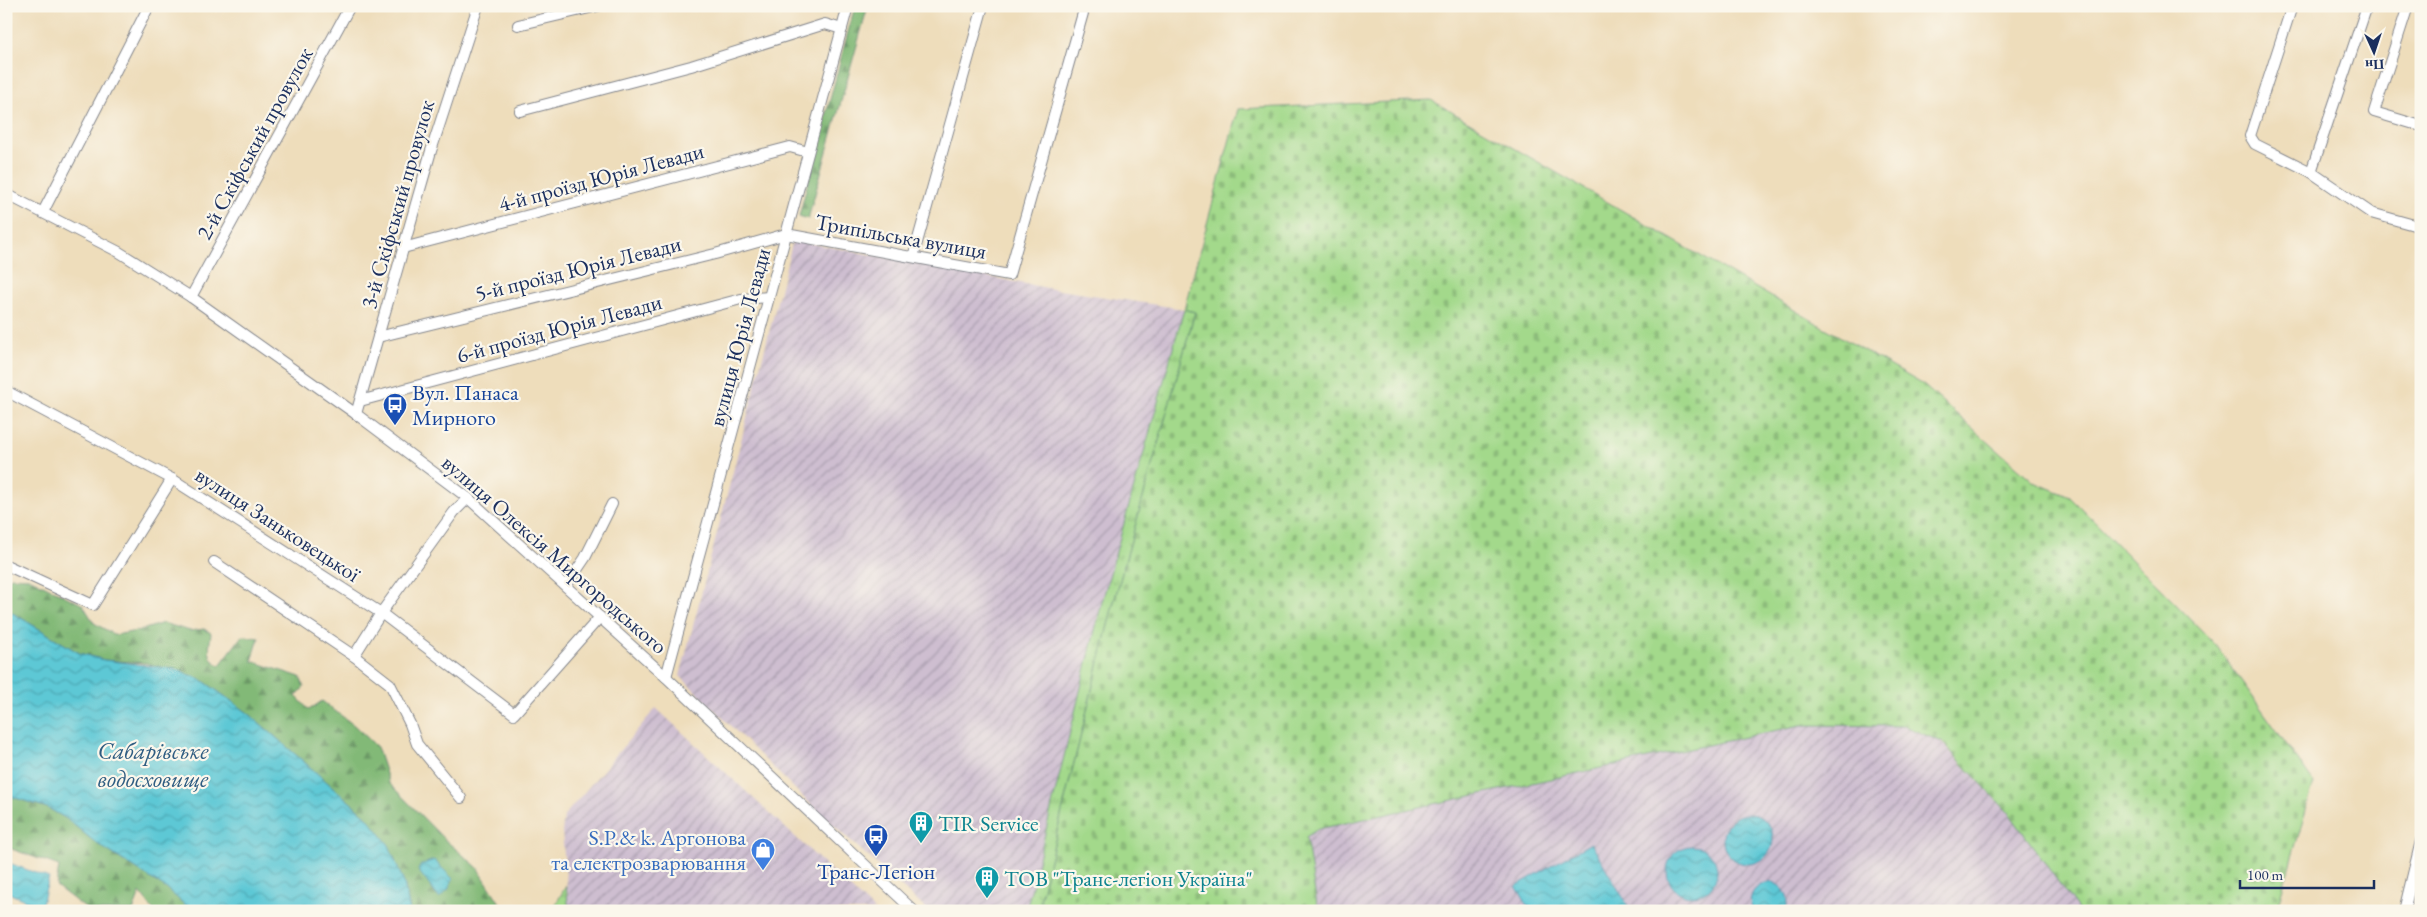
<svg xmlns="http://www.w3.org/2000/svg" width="2427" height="917" viewBox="0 0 2427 917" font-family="'EB Garamond',serif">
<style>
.industrial{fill:url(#industrial-furrows)}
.grass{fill:url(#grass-tufts);stroke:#5f8474}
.forest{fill:url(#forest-firs);stroke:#4e746a}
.cemetery{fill:url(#cemetery-stones);stroke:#5f8474}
.water{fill:url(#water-waves);stroke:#3c7c9a}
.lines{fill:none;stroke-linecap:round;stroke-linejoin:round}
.street-casing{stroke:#84868c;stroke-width:12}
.street{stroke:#fff;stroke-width:10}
.labels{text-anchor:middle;stroke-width:4.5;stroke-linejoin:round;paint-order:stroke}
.street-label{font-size:22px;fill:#1b2f5e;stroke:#fbf7ec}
.transit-label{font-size:22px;fill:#164399;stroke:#fbf7ec;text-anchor:start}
.culture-label{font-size:22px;fill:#0d838f;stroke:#fbf7ec;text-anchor:start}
.shop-label{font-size:22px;fill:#366cbe;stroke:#fbf7ec;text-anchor:end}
.water-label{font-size:24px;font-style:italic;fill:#2f5d82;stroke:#fbf7ec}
</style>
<defs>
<pattern id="industrial-furrows" width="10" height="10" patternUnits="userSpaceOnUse" patternTransform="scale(1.25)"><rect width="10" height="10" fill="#cebed0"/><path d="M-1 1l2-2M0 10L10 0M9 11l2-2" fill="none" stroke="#a69bac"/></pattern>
<pattern id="grass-tufts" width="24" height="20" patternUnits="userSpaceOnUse" patternTransform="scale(1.25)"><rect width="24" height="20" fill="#a3d98b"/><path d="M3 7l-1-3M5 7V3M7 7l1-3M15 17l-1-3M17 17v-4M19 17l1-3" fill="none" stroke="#8cbb7a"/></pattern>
<pattern id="forest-firs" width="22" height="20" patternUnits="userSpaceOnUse" patternTransform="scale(1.25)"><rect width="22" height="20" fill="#82b977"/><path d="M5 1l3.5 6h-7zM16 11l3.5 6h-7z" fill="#6a9765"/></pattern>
<pattern id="cemetery-stones" width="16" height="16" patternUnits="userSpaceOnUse" patternTransform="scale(1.25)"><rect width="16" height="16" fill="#a3d98b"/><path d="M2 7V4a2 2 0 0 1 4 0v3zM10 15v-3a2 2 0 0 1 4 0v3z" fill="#8cbb7a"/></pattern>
<pattern id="water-waves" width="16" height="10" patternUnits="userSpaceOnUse" patternTransform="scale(1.25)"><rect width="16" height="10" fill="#5dc8d5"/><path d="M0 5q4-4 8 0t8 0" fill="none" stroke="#4ca3b0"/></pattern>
</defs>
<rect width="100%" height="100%" fill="#fbf7ec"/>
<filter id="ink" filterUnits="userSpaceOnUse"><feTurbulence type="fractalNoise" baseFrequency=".02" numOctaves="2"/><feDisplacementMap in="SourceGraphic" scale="10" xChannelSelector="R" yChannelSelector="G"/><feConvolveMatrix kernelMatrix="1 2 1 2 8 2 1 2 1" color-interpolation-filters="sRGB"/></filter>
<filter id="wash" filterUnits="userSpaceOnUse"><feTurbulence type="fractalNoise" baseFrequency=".0096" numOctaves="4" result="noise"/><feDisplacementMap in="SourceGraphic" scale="20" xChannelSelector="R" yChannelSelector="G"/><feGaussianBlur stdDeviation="1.12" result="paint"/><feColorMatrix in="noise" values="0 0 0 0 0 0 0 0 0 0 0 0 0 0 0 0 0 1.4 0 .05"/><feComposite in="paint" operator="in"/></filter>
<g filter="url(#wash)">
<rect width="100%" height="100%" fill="#edb"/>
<g class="industrial">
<path d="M793 240 1053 289 1184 309 1102 602 1026 911H928L805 799 680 676Z"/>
<path d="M656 708 875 911H569L562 832 564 816Z"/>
<path d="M1801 725 1904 726 1941 742 2009 813 2079 911H1318L1306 836 1318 829Z"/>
</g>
<g class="grass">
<path d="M1184 309 1195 312 1112 609 1040 901 1051 911H1026L1102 602Z"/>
<path d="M566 886 569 911H552Z"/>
</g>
<g class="forest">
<path d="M855 6H868L808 219 799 216Z"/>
<path d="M12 577 29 578 83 605 94 623 115 635 142 630 163 623 190 631 204 629 211 633C210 645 205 660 220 665L242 636 259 638 252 661 300 677 304 687 296 696 309 710 322 701 355 726 377 747 389 783 444 839 477 867 505 911H410L404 883 367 817 248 713 202 680 146 663 104 660 79 653 6 609V579Z"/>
<path d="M6 795 48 808 67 819 96 843 167 889 192 911H154L140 893 133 911H89L56 886 59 866 6 847Z"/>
</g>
<path class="cemetery" d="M1431 100 1922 384 2034 482 2070 497 2215 644 2314 783 2276 911H2079L2009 813 1942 742 1904 726 1801 725 1318 829 1306 837 1318 911H1051L1040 901 1112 609 1195 312 1184 309 1238 109Z"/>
<g class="water">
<path d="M6 609 79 653 104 660 176 669 202 680 248 713 367 817 389 845 404 883 410 911H192L167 889 96 843 67 819 48 808 6 795Z"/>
<circle cx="1748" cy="839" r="25"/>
<path d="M1591 843 1631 911H1531L1516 886Z"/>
<circle cx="1692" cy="871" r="25"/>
<path d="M434 860 453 879 448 890 439 898 418 870 421 865Z"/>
<path d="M9 863 49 878 41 907 6 892V865Z"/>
<path d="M1772 882C1785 887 1792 898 1785 911H1753C1745 895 1757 883 1772 882Z"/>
</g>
</g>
<g filter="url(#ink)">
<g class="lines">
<defs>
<g id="street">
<path d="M2292 6 2250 136 2255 144 2311 172"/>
<path d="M2367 6 2311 172 2371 213 2421 227"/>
<path d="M2408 6 2374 112 2421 126"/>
<path d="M518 25 598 6"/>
<path d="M520 111 691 66 825 24 842 29"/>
<path d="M6 194 119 252 191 297 356 414 468 498 666 677 914 911"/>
<path d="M43 212 149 6"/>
<path d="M403 248 790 147 808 152"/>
<path d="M913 257 983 6"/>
<path d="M191 297 350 6"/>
<path d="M378 337 715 254 786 234 1009 275 1085 6"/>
<path d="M6 391 172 479 381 613 514 714 600 617"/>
<path d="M360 401 741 299 769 297"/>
<path d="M356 414 431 151 478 6"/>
<path d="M214 562 354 656 390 684 410 724 417 744 461 798"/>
<path d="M6 565 93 605 172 479"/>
<path d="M566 586 585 558 612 504"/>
<path d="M354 656 381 613 454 512 468 498"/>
<path d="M666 677 848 6"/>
<path d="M2404 911 2421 841"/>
</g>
</defs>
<use href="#street" class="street-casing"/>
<use href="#street" class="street"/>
</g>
</g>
<defs>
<symbol id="bus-pin" viewBox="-11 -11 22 30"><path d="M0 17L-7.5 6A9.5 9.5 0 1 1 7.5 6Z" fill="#1a4fb4" stroke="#fbf7ec"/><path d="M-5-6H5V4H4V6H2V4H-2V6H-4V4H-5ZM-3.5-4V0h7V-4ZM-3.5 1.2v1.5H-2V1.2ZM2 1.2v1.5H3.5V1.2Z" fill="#fff"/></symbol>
<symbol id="building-pin" viewBox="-11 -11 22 30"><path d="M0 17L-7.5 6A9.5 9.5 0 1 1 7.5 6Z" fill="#0f9aa8" stroke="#fbf7ec"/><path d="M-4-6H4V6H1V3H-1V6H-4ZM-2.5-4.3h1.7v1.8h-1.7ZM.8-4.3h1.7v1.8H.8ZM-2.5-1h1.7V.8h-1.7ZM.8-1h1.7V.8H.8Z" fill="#fff"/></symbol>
<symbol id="shop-pin" viewBox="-11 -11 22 30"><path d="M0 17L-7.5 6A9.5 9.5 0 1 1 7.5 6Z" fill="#3f7fe0" stroke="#fbf7ec"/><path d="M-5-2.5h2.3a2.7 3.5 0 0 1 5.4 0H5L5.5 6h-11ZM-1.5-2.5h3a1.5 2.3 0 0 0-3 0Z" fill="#fff"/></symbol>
</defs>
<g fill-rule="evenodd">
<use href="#bus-pin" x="381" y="391" width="28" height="38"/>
<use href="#building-pin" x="907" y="809" width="28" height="38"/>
<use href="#bus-pin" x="862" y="822" width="28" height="38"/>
<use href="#shop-pin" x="749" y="836" width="28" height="38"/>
<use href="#building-pin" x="973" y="864" width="28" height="38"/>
</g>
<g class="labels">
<g class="street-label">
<text transform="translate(254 143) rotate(-61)" y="8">2-й Скіфський провулок</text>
<text transform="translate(601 177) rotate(-15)" y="8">4-й проїзд Юрія Левади</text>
<text transform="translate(397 204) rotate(-74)" y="8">3-й Скіфський провулок</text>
<text transform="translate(901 236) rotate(10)" y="8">Трипільська вулиця</text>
<text transform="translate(578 268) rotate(-14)" y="8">5-й проїзд Юрія Левади</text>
<text transform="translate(559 328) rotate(-15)" y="8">6-й проїзд Юрія Левади</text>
<text transform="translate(739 337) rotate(-75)" y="8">вулиця Юрія Левади</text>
<text transform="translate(278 524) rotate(33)" y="8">вулиця Заньковецької</text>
<text transform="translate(555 554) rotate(41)" y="8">вулиця Олексія Миргородського</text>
</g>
<g class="transit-label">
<text x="412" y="400">Вул. Панаса<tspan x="412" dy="25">Мирного</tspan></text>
<text x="876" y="879" text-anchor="middle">Транс-Легіон</text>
</g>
<g class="culture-label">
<text x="938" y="831">TIR Service</text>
<text x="1004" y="886">ТОВ "Транс-легіон Україна"</text>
</g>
<g class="shop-label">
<text x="746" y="845">S.P.&amp; k. Аргонова<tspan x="746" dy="25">та електрозварювання</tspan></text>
</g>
<g class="water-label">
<text x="153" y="759">Сабарівське<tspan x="153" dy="28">водосховище</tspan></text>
</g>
</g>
<rect width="2427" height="917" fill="none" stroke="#fbf7ec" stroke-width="25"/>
<g transform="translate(2374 52) rotate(177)" stroke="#fbf7ec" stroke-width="4" paint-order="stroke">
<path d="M0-4L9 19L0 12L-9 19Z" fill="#1b2f5e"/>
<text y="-8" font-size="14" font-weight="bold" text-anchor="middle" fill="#1b2f5e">Пн</text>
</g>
<path d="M2240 880v8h134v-8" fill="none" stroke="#1b2f5e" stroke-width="2.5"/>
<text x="2247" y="880" font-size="15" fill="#1b2f5e" stroke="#fbf7ec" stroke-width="4" paint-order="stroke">100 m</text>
</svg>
